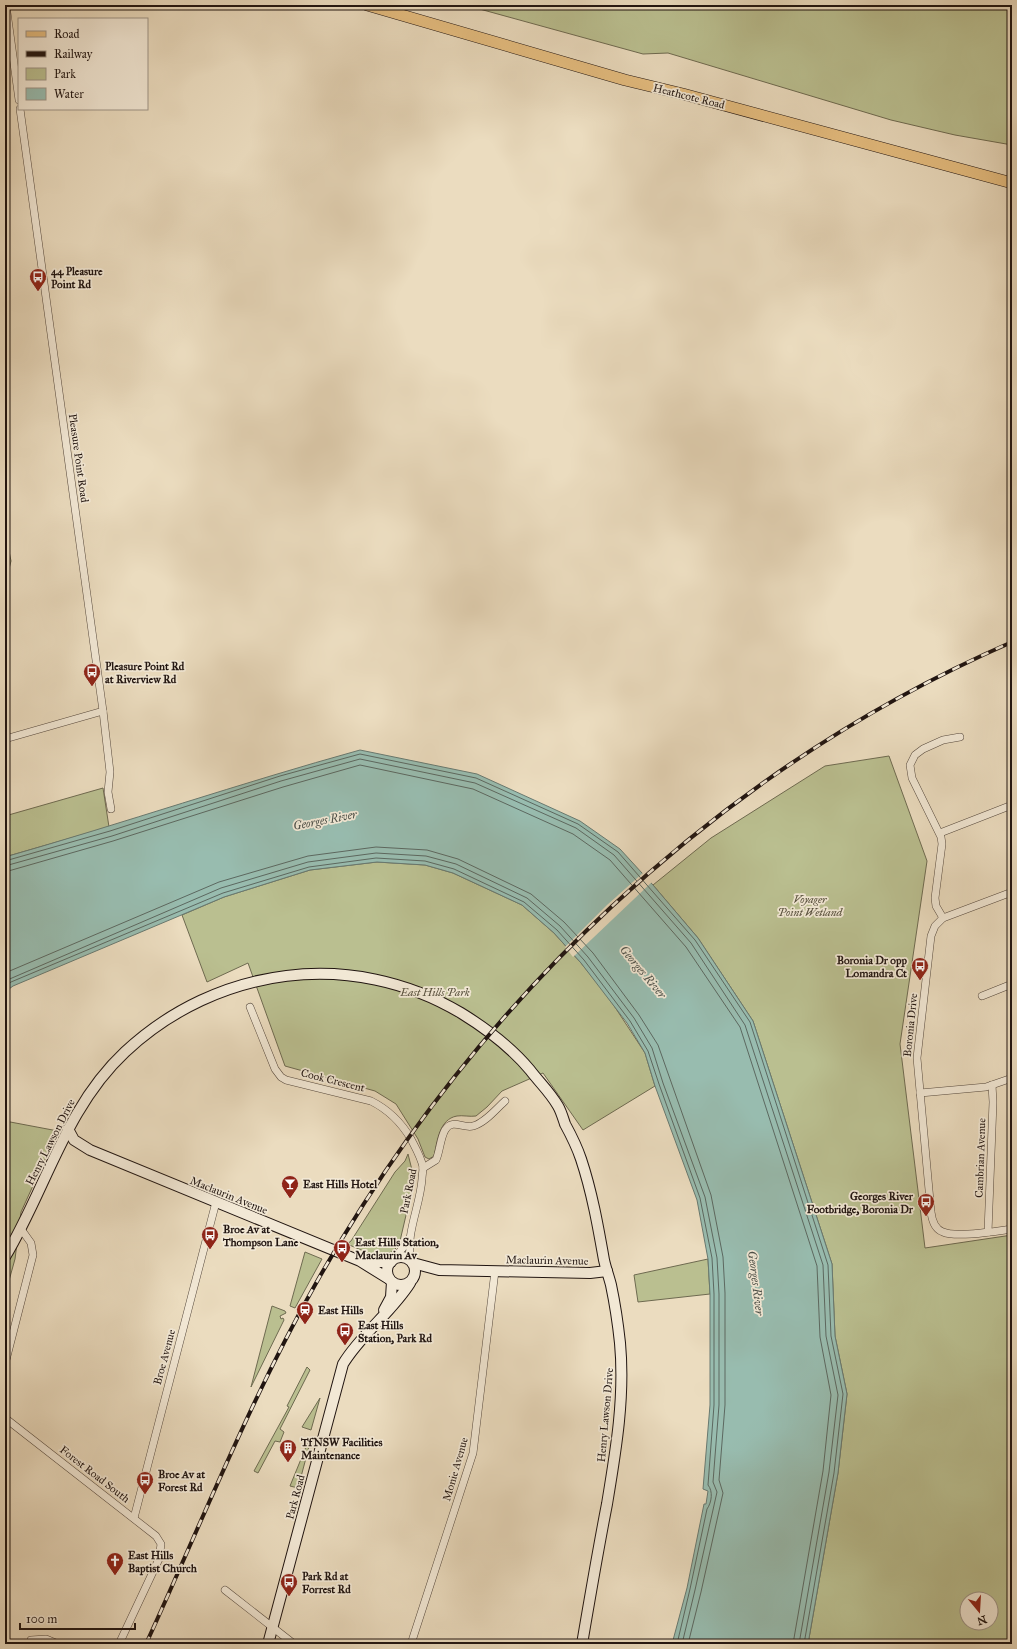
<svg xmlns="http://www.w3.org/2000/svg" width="1017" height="1649" viewBox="0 0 1017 1649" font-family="'IM FELL Great Primer',serif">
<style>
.green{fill:#babf90;stroke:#6e6a50;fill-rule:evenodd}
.water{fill:#98bcaf;stroke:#687970}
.pier{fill:#ebdcbf}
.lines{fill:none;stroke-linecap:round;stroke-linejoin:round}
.shore{stroke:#5c6860;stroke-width:1}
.street-casing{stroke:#54473c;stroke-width:8}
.secondary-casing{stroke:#211511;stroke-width:12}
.primary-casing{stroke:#211511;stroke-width:12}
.street{stroke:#f2e8d5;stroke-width:7}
.secondary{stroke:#f2e8d5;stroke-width:10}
.primary{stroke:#e6be80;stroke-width:11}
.rail-casing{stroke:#211511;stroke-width:4}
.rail{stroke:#f2e8d5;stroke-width:2.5;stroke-dasharray:8;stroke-linecap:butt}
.labels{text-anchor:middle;stroke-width:3.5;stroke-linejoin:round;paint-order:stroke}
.street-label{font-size:11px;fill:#211511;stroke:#f2e8d5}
.poi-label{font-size:11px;font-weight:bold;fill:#211511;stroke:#f2e8d5;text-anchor:start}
.park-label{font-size:11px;font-style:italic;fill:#57503d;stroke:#f2e8d5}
.water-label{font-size:12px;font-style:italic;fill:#4b4f48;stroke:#f2e8d5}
</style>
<rect width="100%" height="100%" fill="#ebdcbf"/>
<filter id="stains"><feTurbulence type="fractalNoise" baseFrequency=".005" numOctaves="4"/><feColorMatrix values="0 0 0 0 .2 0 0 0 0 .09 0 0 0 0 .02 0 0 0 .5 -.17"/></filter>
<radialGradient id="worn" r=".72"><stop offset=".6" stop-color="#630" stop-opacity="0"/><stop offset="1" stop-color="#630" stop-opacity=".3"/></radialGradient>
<g class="green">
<path d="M465 5H1012V145L955 135 891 120 668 53 643 54Z"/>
<path d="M5 531 11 561 5 585Z"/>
<path d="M889 756 927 861 900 1044 925 1248 1012 1235V1644H808L838 1473 847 1394 835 1336 832 1264 753 1021 698 938 653 885 711 838 825 766ZM967 1599H991V1623H967Z"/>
<path d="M103 788 109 827 5 857V816Z"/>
<path d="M377 862 425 865 453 873 522 905 554 933 581 963 607 995 645 1053 655 1086 583 1130 543 1073 502 1091 487 1107 476 1116C470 1117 462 1115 457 1116 439 1119 437 1142 434 1156L429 1159 425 1157 418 1139 396 1104 375 1091 285 1066 248 963 207 982 182 915 224 897 310 870Z"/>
<path d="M5 1121 58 1131 21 1212 15 1259 5 1295Z"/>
<path d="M408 1154 412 1170 413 1185 400 1241 394 1251 381 1256 373 1255 347 1244 351 1241 395 1172 405 1161Z"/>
<path d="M305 1252 322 1259 295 1308 290 1306Z"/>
<path d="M708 1259 710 1294 638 1302 634 1275Z"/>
<path d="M272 1306 285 1311 286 1313 280 1316 281 1319 283 1318 284 1320 251 1387Z"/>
<path d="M307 1367 310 1370 280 1429 284 1432 280 1442 275 1441 258 1473 254 1471 289 1407 287 1406Z"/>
<path d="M320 1398 311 1430 302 1427Z"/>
<path d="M308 1442 310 1443 298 1488 290 1486Z"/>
</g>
<path class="water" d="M360 750 477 774 580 821 620 849 653 885 698 938 753 1021 832 1264 835 1336 847 1394 838 1473 808 1644H672L687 1588 704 1504H706L708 1491 703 1489 710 1405V1294L708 1259 697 1200 655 1086 645 1053 627 1023 581 963 554 933 522 905 453 873 425 865 377 862 310 870 224 897 13 986 5 992V857C124 823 241 783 360 750Z"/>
<path class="pier" d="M644 872 653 881 573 957 565 947 607 905Z"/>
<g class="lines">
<g class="shore">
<path d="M5 861 110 831 280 776 360 754 476 778 578 824 618 852 695 940 750 1022 828 1265 831 1336 843 1394 834 1473 804 1644"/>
<path d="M5 866 112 836 281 781 360 759 475 783 576 828 614 855 691 943 745 1025 823 1265 826 1336 838 1395 829 1472 799 1644"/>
<path d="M5 872 113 841 283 787 360 765 473 789 573 834 610 860 686 947 740 1027 817 1266 820 1337 831 1395 823 1471 793 1644"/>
<path d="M5 973 219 882 308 856 376 847 427 850 458 859 531 894 564 922 593 953 639 1015 658 1045 711 1195 723 1257 725 1293V1405L719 1480 723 1493 701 1592 688 1644"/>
<path d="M5 981 221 888 308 862 376 853 426 856 456 864 527 898 560 926 588 957 634 1018 652 1048 663 1083 705 1197 717 1258 719 1294V1405L713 1482 717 1492 695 1590 682 1644"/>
<path d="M5 987 11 982 223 893 309 867 376 858 425 861 454 869 524 902 557 930 584 960 630 1021 648 1051 659 1084 700 1198 712 1258 714 1294V1405L708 1485C713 1491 712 1502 707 1509L690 1589 677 1644"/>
</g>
<defs>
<g id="street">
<path d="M6 5 19 100"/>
<path d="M20 109 103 711 110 772 108 792 111 809"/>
<path d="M5 739 103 711"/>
<path d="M940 833 1012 805"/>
<path d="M1012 892 943 918 935 926 931 936 917 1058 931 1212C932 1220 934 1229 943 1232 956 1238 997 1231 1012 1229"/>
<path d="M943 918 936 906 935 898 942 844 941 837 912 778 910 765 915 755 923 749 943 740 960 737"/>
<path d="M982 996 1012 984"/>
<path d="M250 1007 275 1069 281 1077 286 1080 371 1101C389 1110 401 1122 411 1139 415 1147 421 1157 423 1167 423 1171 422 1176 422 1179 420 1207 405 1234 411 1261"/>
<path d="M920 1093 986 1087 1012 1078"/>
<path d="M423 1168 436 1160C440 1151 440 1139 445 1130 452 1118 464 1129 473 1126 485 1123 496 1109 505 1101"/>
<path d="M988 1232 993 1102 992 1085"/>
<path d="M394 1259 409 1240"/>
<path d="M5 1364 33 1255 31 1243 21 1229"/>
<path d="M5 1418 156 1536 161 1544 159 1559 119 1644"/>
<path d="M134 1518 216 1202"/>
<path d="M225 1590 294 1644"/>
<path d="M31 1640 46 1639 58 1644"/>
<path d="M411 1644 473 1453 495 1271"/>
</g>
<g id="secondary">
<path d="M68 1129 74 1140 90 1150 360 1261 389 1279"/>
<circle cx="401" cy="1271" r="14"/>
<path d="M5 1257C46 1189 65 1108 125 1052 217 966 352 948 461 1013 487 1029 510 1046 530 1070 539 1082 550 1092 558 1106 561 1111 563 1118 565 1124 571 1135 577 1147 581 1159 592 1192 598 1226 604 1260 606 1269 609 1277 611 1285 615 1304 618 1324 620 1343 625 1397 616 1450 607 1504 598 1550 590 1597 582 1644"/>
<path d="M364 1262H391"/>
<path d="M413 1263 439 1270 590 1273 607 1271"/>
<path d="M384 1310 391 1297 392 1282"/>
<path d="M268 1644 343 1364C361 1334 391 1313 410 1283"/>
</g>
<path id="primary" d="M367 5 625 80 683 94 1012 183"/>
</defs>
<use href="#street" class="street-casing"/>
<use href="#secondary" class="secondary-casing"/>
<use href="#primary" class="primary-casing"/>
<use href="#street" class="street"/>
<use href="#secondary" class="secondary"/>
<use href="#primary" class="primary"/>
<defs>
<path id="rail" d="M146 1644C201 1524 250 1400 315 1285 473 1004 716 771 1012 642"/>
</defs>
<use href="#rail" class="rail-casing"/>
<use href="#rail" class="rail"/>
</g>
<defs>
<symbol id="bus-pin" viewBox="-11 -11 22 30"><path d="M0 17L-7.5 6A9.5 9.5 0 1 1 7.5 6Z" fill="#8f2418" stroke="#f2e8d5"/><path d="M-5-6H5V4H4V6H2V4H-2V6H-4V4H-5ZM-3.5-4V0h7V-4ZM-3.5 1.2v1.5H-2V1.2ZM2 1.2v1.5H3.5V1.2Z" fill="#fff"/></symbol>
<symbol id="bar-pin" viewBox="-11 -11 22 30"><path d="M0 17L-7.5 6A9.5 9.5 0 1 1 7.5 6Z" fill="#8f2418" stroke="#f2e8d5"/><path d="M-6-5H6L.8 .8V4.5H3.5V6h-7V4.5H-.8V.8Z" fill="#fff"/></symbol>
<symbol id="station-pin" viewBox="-11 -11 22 30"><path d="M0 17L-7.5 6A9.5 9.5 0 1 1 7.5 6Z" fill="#8f2418" stroke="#f2e8d5"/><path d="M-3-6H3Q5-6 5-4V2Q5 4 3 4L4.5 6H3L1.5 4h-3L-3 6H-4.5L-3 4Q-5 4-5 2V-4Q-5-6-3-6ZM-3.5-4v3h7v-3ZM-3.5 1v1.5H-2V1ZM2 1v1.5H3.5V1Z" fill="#fff"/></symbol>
<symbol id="building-pin" viewBox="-11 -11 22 30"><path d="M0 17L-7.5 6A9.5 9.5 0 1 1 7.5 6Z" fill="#8f2418" stroke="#f2e8d5"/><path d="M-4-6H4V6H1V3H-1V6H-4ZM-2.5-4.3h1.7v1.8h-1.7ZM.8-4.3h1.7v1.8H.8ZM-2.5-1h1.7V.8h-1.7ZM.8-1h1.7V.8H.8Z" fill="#fff"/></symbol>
<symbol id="church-pin" viewBox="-11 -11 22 30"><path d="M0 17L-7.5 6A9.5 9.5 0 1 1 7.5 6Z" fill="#8f2418" stroke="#f2e8d5"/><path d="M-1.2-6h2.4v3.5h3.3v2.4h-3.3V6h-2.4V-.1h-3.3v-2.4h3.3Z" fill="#fff"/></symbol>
</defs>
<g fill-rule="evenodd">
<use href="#bus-pin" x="28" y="267" width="20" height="27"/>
<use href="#bus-pin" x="82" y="662" width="20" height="27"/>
<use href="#bus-pin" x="910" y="956" width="20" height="27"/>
<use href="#bar-pin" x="280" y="1174" width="20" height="27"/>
<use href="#bus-pin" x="916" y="1192" width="20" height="27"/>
<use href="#bus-pin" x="200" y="1225" width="20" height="27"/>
<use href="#bus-pin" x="332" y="1238" width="20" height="27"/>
<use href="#station-pin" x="295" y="1300" width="20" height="27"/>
<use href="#bus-pin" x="335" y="1321" width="20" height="27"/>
<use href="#building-pin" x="278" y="1438" width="20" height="27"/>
<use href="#bus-pin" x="135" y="1470" width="20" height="27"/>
<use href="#church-pin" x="105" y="1551" width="20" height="27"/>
<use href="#bus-pin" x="279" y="1572" width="20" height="27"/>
</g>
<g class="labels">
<g class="street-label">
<text transform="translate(689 96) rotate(14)" y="4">Heathcote Road</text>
<text transform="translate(79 458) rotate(82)" y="4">Pleasure Point Road</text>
<text transform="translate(910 1025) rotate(-84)" y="4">Boronia Drive</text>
<text transform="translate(333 1080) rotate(14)" y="4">Cook Crescent</text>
<text transform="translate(50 1142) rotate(-63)" y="4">Henry Lawson Drive</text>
<text transform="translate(980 1158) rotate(-88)" y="4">Cambrian Avenue</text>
<text transform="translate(408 1191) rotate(-78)" y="4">Park Road</text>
<text transform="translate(229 1195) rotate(22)" y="4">Maclaurin Avenue</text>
<text transform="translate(547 1260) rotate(1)" y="4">Maclaurin Avenue</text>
<text transform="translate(164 1357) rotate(-75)" y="4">Broe Avenue</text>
<text transform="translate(605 1415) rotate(-85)" y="4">Henry Lawson Drive</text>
<text transform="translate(455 1469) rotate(-74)" y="4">Monie Avenue</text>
<text transform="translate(95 1474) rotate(38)" y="4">Forest Road South</text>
<text transform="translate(295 1497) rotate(-75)" y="4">Park Road</text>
</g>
<g class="poi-label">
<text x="51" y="275">44 Pleasure<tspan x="51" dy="13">Point Rd</tspan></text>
<text x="105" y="670">Pleasure Point Rd<tspan x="105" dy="13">at Riverview Rd</tspan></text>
<text x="907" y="964" text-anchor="end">Boronia Dr opp<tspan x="907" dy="13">Lomandra Ct</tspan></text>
<text x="303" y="1188">East Hills Hotel</text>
<text x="913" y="1200" text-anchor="end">Georges River<tspan x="913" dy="13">Footbridge, Boronia Dr</tspan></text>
<text x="223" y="1233">Broe Av at<tspan x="223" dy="13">Thompson Lane</tspan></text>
<text x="355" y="1246">East Hills Station,<tspan x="355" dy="13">Maclaurin Av</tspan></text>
<text x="318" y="1314">East Hills</text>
<text x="358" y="1329">East Hills<tspan x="358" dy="13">Station, Park Rd</tspan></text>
<text x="301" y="1446">TfNSW Facilities<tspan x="301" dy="13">Maintenance</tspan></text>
<text x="158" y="1478">Broe Av at<tspan x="158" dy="13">Forest Rd</tspan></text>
<text x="128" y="1559">East Hills<tspan x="128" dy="13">Baptist Church</tspan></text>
<text x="302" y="1580">Park Rd at<tspan x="302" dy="13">Forrest Rd</tspan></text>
</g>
<g class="park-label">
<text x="810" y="903">Voyager<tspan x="810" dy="13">Point Wetland</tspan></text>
<text x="435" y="996">East Hills Park</text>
</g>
<g class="water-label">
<text transform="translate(325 820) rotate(-11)" y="4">Georges River</text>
<text transform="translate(643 972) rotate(50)" y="4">Georges River</text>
<text transform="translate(756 1283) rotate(83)" y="4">Georges River</text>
</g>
</g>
<rect width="1017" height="1649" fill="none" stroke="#ebdcbf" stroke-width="20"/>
<rect x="6" y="6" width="1005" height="1637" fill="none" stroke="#211511" stroke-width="2"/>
<rect x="10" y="10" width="997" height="1629" fill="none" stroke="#211511"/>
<rect x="18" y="18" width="130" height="92" fill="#f2e8d5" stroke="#9e9487"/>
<rect x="26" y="31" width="20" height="6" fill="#e6be80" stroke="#9e9487"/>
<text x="54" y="38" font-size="12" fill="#211511">Road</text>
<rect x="26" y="51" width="20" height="6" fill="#211511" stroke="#9e9487"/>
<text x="54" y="58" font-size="12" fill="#211511">Railway</text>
<rect x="26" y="68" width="20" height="12" fill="#babf90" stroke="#9e9487"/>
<text x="54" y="78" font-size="12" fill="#211511">Park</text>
<rect x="26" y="88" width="20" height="12" fill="#98bcaf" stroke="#9e9487"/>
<text x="54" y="98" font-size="12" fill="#211511">Water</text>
<g transform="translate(979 1611) rotate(162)"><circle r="19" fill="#f2e8d5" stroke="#9e9487"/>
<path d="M0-3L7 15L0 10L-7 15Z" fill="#8f2418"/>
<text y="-6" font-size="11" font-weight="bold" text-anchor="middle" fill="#211511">N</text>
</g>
<path d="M20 1623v6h115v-6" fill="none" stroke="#211511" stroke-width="2"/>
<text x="26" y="1623" font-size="12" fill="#211511" stroke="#f2e8d5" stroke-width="3" paint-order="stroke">100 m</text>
<rect width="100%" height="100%" filter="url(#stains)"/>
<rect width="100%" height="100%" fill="url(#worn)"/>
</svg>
